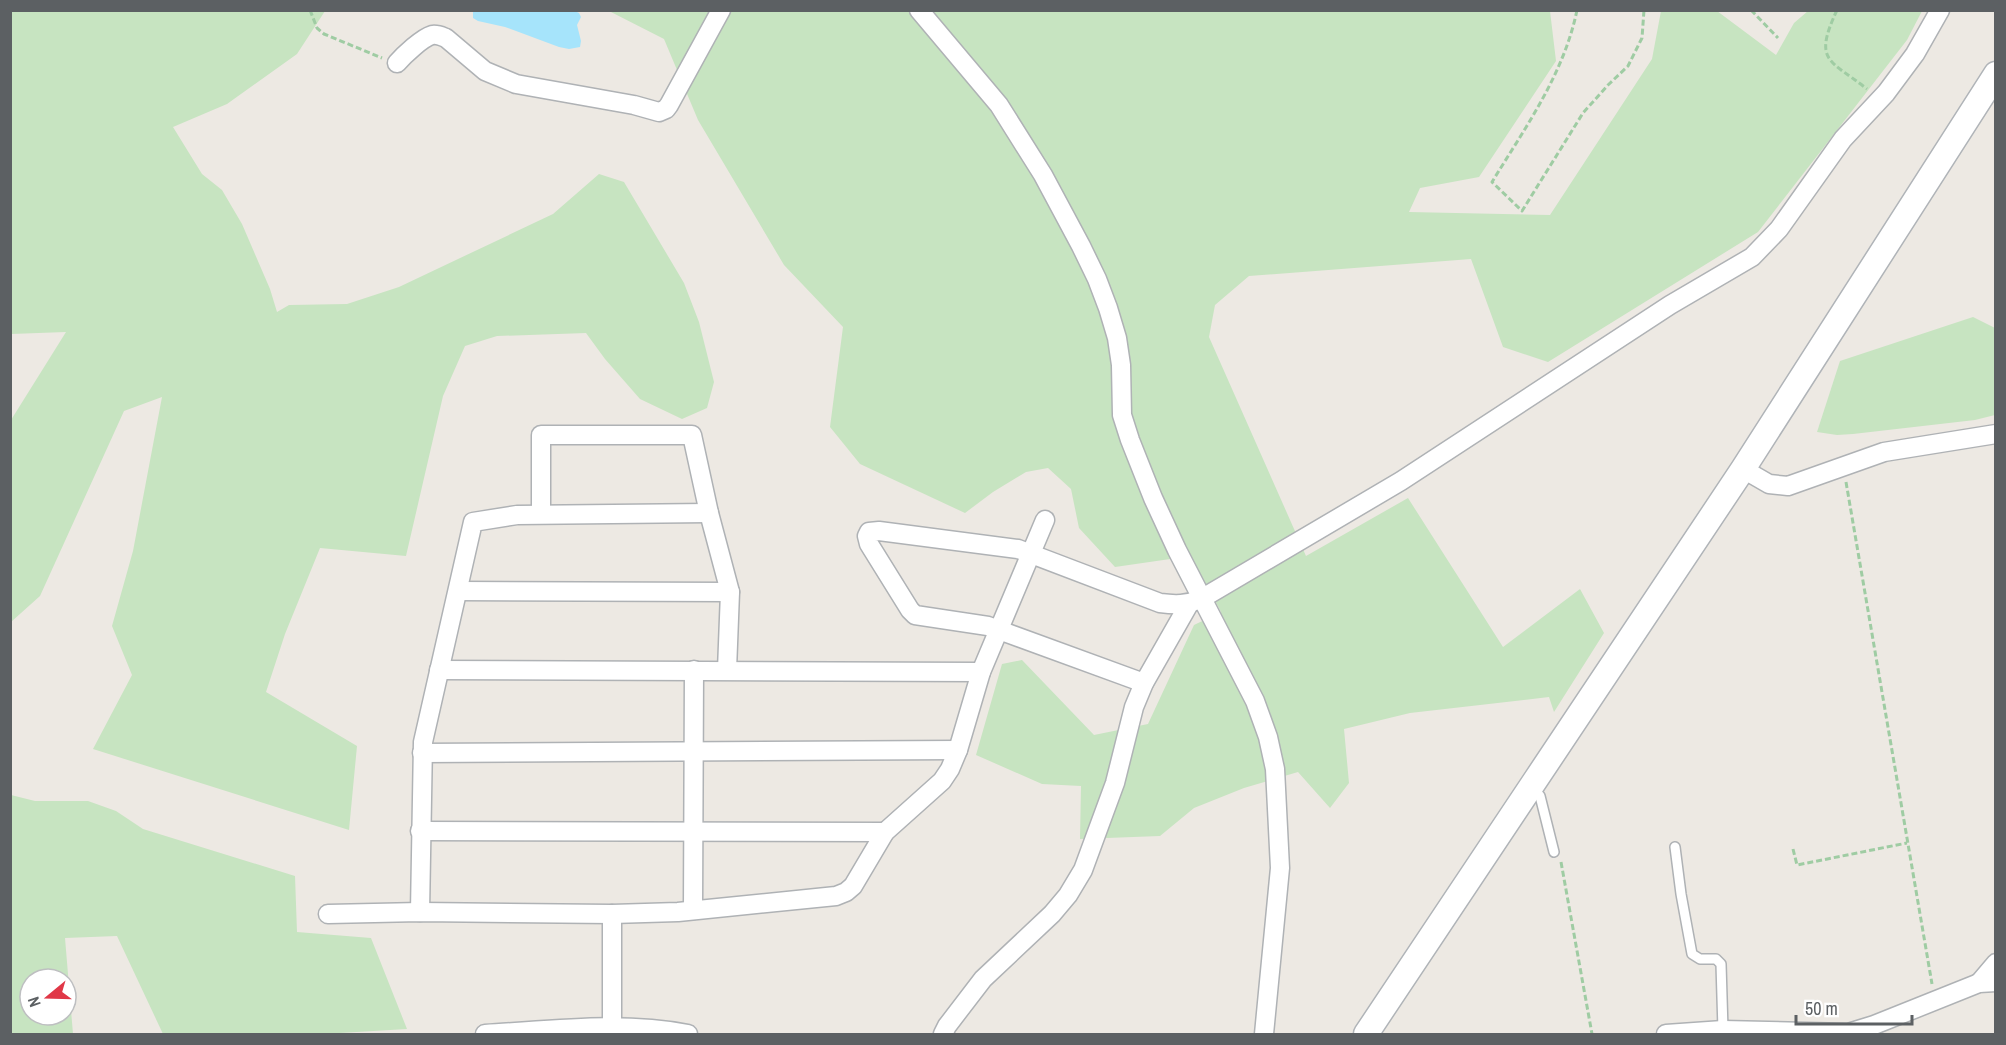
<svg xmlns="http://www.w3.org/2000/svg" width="2006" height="1045" viewBox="0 0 2006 1045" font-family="'Archivo Narrow',sans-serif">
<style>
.green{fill:#c7e4c1;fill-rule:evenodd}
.water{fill:#a6e4fb}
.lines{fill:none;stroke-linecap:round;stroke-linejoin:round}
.lane-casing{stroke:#afb2b5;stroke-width:12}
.street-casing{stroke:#afb2b5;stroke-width:21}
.secondary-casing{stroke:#b0b4b8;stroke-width:27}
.path{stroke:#9fcca3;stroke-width:3;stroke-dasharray:6 3;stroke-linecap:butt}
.lane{stroke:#fff;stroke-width:9}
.street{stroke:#fff;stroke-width:18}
.secondary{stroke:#fff;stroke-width:24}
</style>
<rect width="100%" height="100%" fill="#ede9e3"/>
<g class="green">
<path d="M11 10 325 11 297 54 227 104 173 127 202 174 222 190 242 224 270 289 277 312 289 305 347 304 399 287 553 214 599 174 624 182 684 283 699 322 714 382 707 408 682 419 640 399 605 359 586 333 497 336 465 346 443 396 406 556 320 548 285 634 266 692 357 746 349 830 93 749 132 675 112 626 133 551 162 397 124 411 40 596 11 622V420L66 332 11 334Z"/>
<path d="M609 11H1550L1556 61 1479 177 1420 188 1409 212 1550 215 1652 59 1661 11H1717L1776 55 1794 23 1808 11H1922L1907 40 1758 232 1548 362 1503 347 1471 259 1249 276 1215 305 1209 337 1306 556 1408 498 1503 647 1580 589 1604 633 1554 712 1549 697 1410 713 1344 729 1349 783 1330 808 1298 772 1244 788 1194 808 1160 836 1080 839 1081 786 1042 784 976 755 1002 664 1022 660 1094 735 1148 724 1194 625 1221 612 1191 556 1115 567 1079 528 1071 489 1048 468 1026 472 993 492 965 513 860 464 830 427 843 327 784 265 698 120 664 39Z"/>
<path d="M1973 317 1995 328V415L1975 420 1853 434 1837 435 1817 432 1840 361Z"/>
<path d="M11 795 35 801H88L116 811 143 829 295 876 297 932 371 938 407 1029 323 1034H163L117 936 65 938 73 1034H11ZM30 979H66V1015H30Z"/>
</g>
<path class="water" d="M473 10 575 11 579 13 581 17 577 25 581 41 580 47 569 49 559 47 505 27 478 21 473 18Z"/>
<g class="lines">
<defs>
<g id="lane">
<path d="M1532 787 1540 796 1554 852"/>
<path d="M1675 847 1681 894 1692 954 1700 959H1716L1721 964 1723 1030"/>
</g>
<g id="street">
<path d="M919 10 999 105 1043 175 1081 246 1097 279 1108 308 1117 338 1121 365 1122 415 1130 440 1153 498 1177 550 1255 701 1268 737 1275 769 1280 868 1264 1034"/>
<path d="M397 63C404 55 422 38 432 35 437 34 441 36 446 38L485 71 516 84 634 105 659 112 666 109 669 105 721 10"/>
<path d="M1743 469 1769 484 1788 486 1884 452 1996 434"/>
<path d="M541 514V435H692L709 513 730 592 727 670"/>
<path d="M458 591 730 592"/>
<path d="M439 670 981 672"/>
<path d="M1144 683 988 626 915 615 910 610 869 544 867 536 869 532 879 531 1018 549 1160 603C1176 605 1186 605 1201 599L1401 481 1670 305 1752 257 1779 229 1843 139 1886 93 1915 54 1940 10"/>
<path d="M422 753 958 750"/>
<path d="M420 831 885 832"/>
<path d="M693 910 694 670"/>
<path d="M420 912 423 742 473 522 517 515 709 513"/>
<path d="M328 914 420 912 612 914 678 912 836 896 846 892 853 886 885 832 942 781 950 769 958 750 981 672 1045 520"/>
<path d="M612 914V1028"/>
<path d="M1979 983 1996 963"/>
<path d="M485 1034C553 1030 622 1021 688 1034"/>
<path d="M943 1034 947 1026 983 979 1052 914 1068 895 1083 870 1115 783 1134 707 1144 683 1189 604"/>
<path d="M1666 1034 1723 1030 1848 1033 1874 1025 1979 983 1996 982"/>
</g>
<path id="secondary" d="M1366 1034 1743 469 1996 74"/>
</defs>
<use href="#lane" class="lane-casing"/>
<use href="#street" class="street-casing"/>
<use href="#secondary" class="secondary-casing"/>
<g class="path">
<path d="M310 10 317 28 324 34 382 58"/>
<path d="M1577 10C1564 74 1525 128 1492 182L1522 211 1583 113 1608 85 1628 66 1642 38 1644 10"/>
<path d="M1751 10 1778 38"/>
<path d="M1837 10C1813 62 1829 59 1867 89"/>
<path d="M1846 482 1932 984"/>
<path d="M1793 849 1797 865 1907 843"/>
<path d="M1561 862 1592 1034"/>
</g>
<use href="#lane" class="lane"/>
<use href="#street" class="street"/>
<use href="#secondary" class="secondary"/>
</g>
<rect width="2006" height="1045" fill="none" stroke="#5c6063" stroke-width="24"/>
<g transform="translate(48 997) rotate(251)"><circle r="28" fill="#ffffff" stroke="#bebfc1" stroke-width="1.5"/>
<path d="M0-4.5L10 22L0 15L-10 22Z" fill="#e03747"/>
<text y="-9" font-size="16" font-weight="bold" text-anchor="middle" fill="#5c6063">N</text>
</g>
<path d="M1796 1015v9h116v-9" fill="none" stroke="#5c6063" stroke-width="3"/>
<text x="1805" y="1015" font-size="18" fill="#5c6063" stroke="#ffffff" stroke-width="4.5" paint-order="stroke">50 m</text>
</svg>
